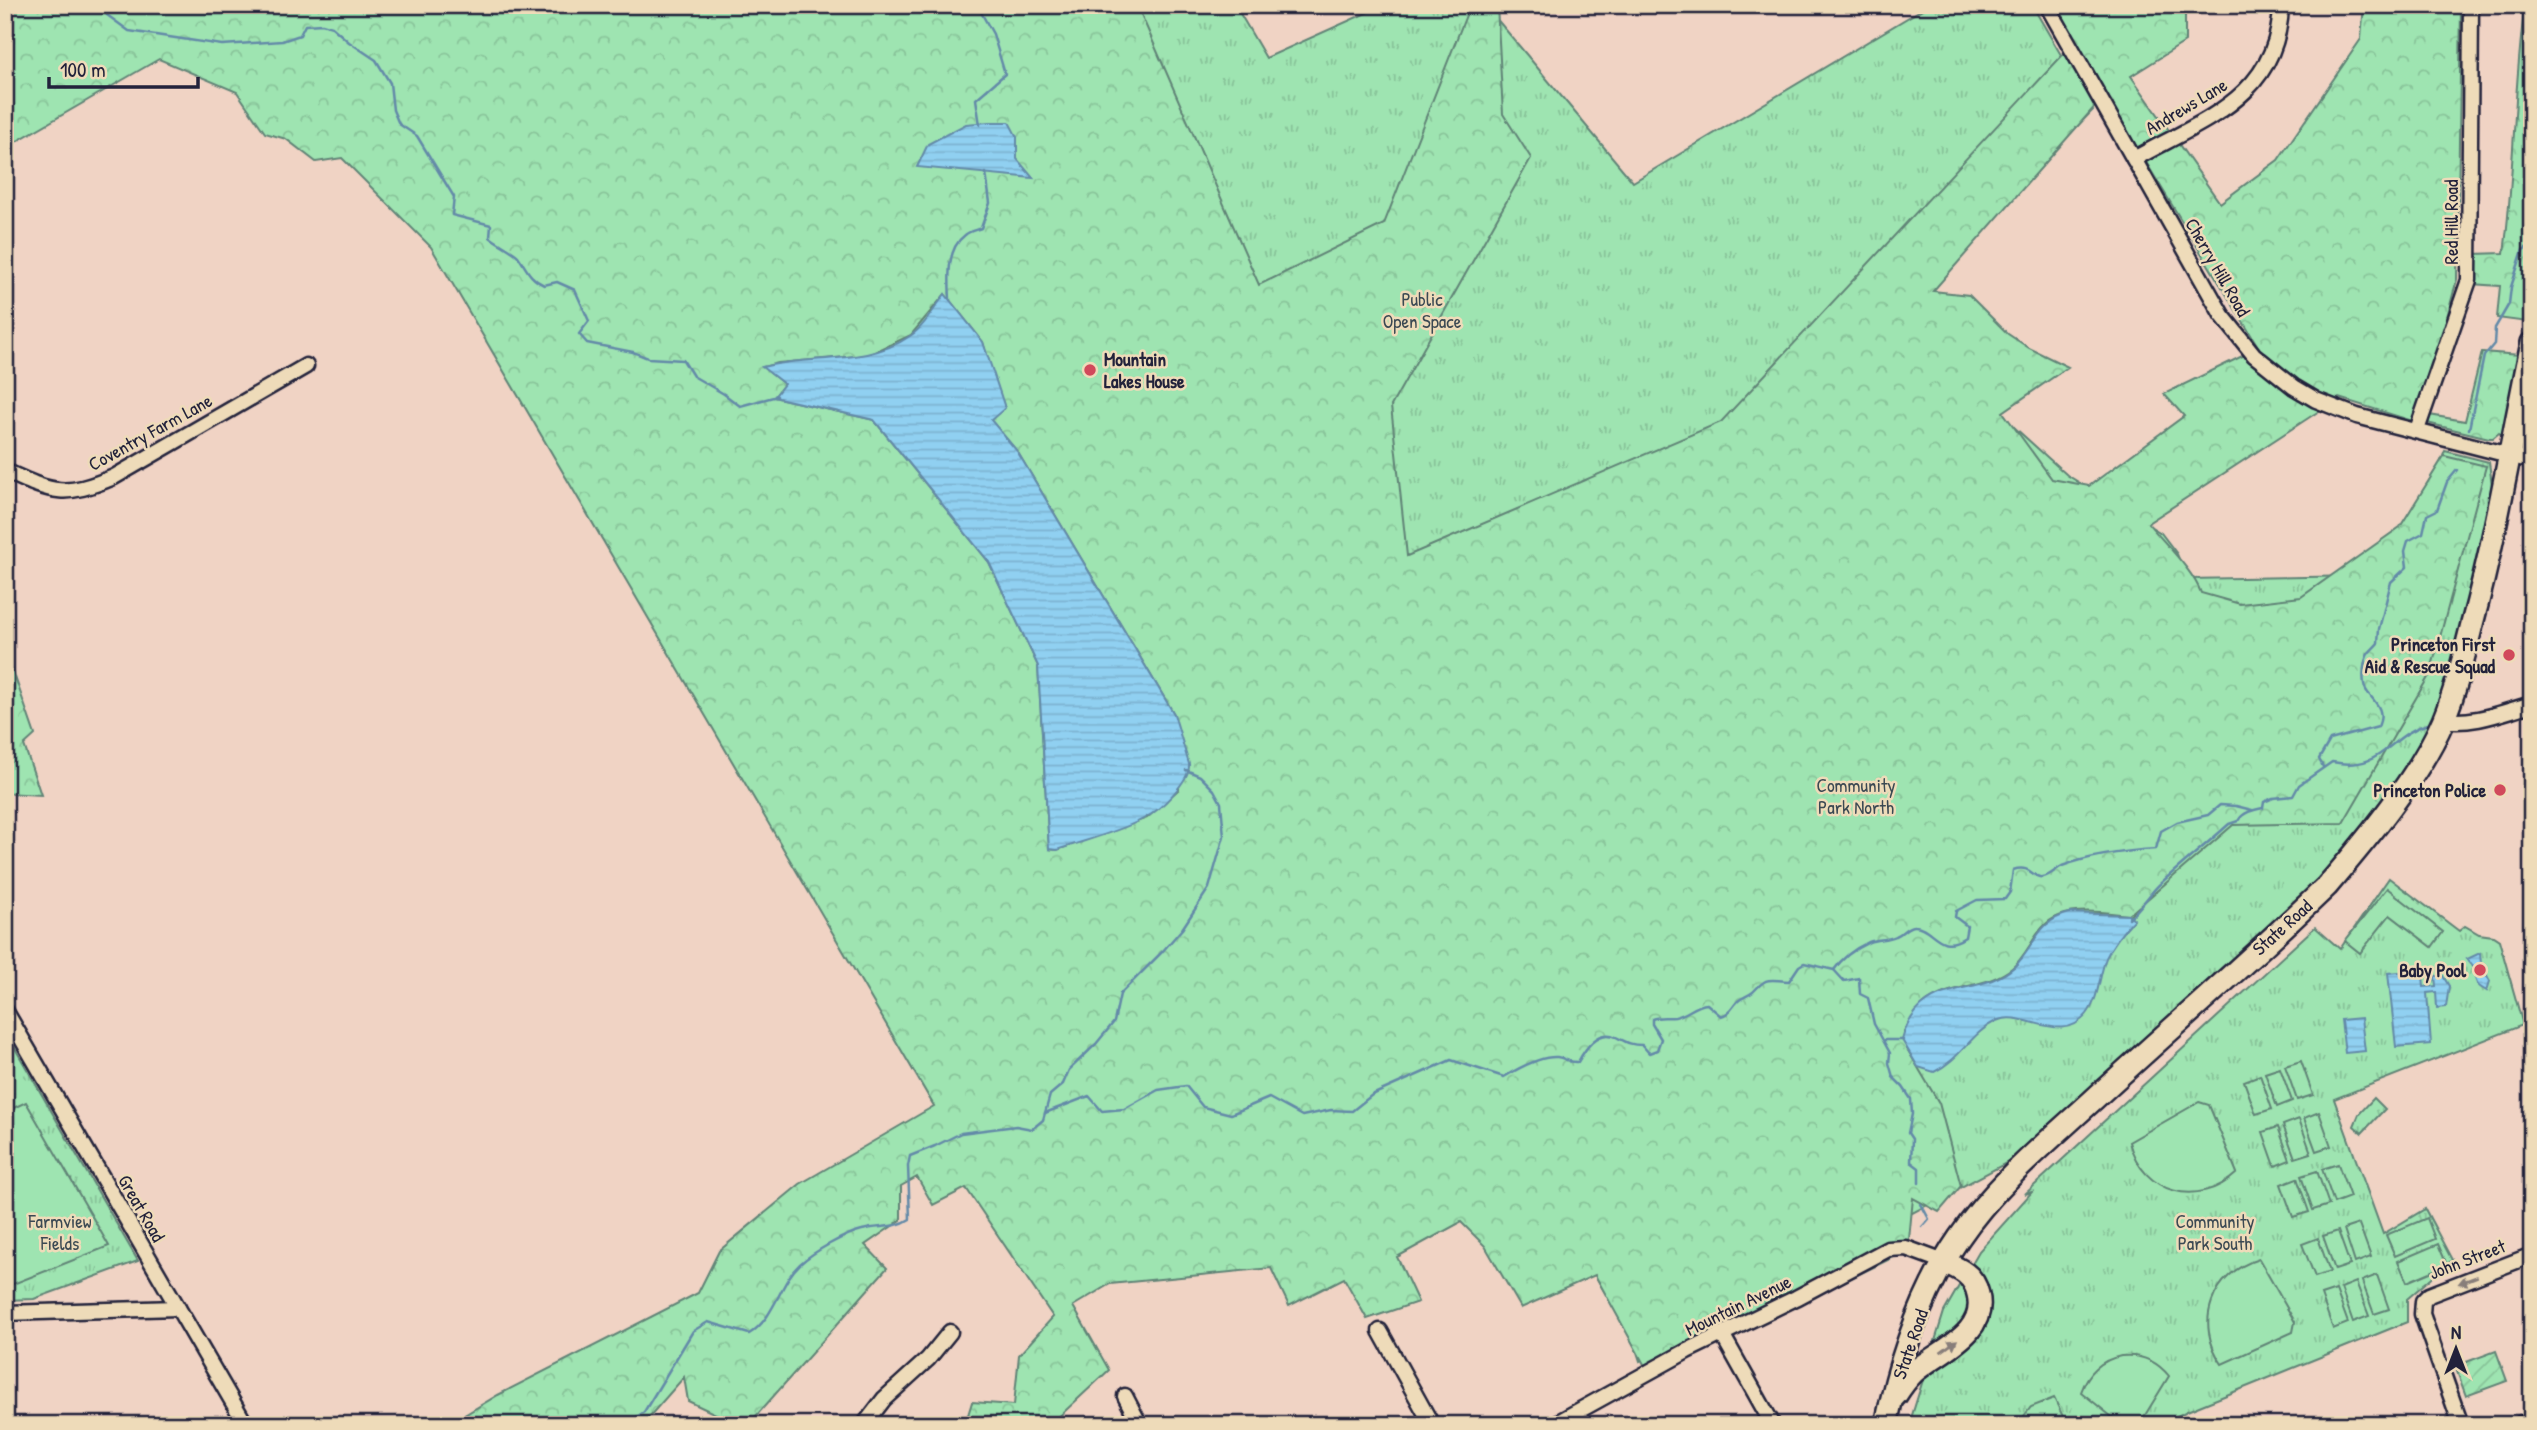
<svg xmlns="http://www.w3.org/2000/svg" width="2537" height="1430" viewBox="0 0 2537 1430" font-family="'Patrick Hand',sans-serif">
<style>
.grass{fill:url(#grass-tufts);stroke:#608376;stroke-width:2}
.forest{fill:url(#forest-crowns);stroke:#608376;stroke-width:2;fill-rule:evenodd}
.garden{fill:url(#garden-furrows);stroke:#608376;stroke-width:2}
.pitch{fill:#9ee4b1;stroke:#608376;stroke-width:2}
.water{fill:url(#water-rules);stroke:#648aa8;stroke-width:2}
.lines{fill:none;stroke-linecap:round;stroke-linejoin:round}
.stream{stroke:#648aa8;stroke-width:2.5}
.minor-casing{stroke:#22223b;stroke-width:19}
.highway-casing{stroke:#22223b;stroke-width:26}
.minor{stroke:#eedbb9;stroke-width:14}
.highway{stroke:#eedbb9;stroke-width:21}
.oneway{fill:#887e7a}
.poi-dot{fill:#d1495b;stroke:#eedbb9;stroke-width:2.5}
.labels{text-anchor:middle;stroke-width:5;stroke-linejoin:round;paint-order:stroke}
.street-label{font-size:19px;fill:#22223b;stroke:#eedbb9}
.park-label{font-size:19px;fill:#3b4953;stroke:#eedbb9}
.poi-label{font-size:19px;font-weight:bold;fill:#22223b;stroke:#eedbb9;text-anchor:end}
</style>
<defs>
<pattern id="grass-tufts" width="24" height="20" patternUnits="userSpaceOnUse" patternTransform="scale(1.75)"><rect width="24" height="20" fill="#9ee4b1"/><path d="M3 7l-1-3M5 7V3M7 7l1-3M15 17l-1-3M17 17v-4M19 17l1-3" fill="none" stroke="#88c399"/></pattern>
<pattern id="forest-crowns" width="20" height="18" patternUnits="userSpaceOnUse" patternTransform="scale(1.75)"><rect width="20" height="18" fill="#9ee4b1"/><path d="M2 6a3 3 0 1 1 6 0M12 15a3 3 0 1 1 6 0" fill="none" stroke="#88c399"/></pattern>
<pattern id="garden-furrows" width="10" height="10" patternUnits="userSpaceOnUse" patternTransform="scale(1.75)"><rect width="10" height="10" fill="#9ee4b1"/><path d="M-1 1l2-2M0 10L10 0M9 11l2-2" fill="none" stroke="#88c399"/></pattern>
<pattern id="water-rules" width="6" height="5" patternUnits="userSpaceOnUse" patternTransform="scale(1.75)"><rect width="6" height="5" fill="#90d0f1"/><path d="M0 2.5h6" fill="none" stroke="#7cb2d0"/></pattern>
</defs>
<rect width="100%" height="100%" fill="#f0d3c4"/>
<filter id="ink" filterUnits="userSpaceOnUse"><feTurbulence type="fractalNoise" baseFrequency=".0143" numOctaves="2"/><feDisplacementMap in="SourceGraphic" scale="14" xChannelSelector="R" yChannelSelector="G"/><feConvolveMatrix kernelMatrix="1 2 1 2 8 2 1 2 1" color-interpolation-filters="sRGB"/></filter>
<g filter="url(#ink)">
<g class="grass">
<path d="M959 5H1235L1266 58 1384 5H1485L1633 182 1929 5H2032L2093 110 1914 294 1961 379 2067 475 2161 533 2177 554 2187 579 2417 575 2430 489 2445 451 2489 462 2493 493 2485 537 2442 706 2426 739 2380 809 2337 862 2295 906 2027 1152 1715 1318 1640 1361 1634 1343 1554 1204 459 284Z"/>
<path d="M2389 878 2459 931 2465 926 2479 934 2493 936 2499 940 2523 1025 2334 1099 2383 1234 2425 1209 2452 1260 2407 1299V1322L2187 1411 2160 1425H1909L1944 1312 1979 1251 2032 1192 2025 1194 2315 927 2340 949Z"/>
<path d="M5 1031 138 1261 34 1299 5 1300Z"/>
<path d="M2374 1098 2385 1109 2362 1133 2354 1126 2359 1114Z"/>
</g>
<g class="forest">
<path d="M5 5H1137L1259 285 1384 224 1470 5H1497L1503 114 1531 158 1391 406 1407 556 1721 422 2071 46 2047 5H2185V42L2131 76 2220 203 2278 160 2361 39 2364 5H2461L2457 279 2419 423 2339 398 2148 523C2164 543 2193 570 2201 593L2240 604 2301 597 2400 527 2444 456 2486 466 2430 674 2343 823 2233 825 2129 915C2107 913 2080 908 2059 916 2036 924 2030 953 2012 968 1986 989 1949 983 1923 1005 1915 1012 1910 1023 1904 1032L1907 1049 1939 1103 1961 1186 1939 1212 1913 1198 1908 1250 1651 1377 1595 1275 1521 1308 1485 1246 1461 1222 1397 1257 1418 1302 1367 1319 1344 1278 1289 1306 1271 1268 1110 1284 1073 1306 1109 1370 1050 1425H965L972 1402 1014 1405 1019 1355 1053 1317 966 1188 933 1205 917 1177 901 1186V1220L865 1245 887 1268 748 1425H739L688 1401 684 1377 642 1425H448L498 1395 698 1293 719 1251 800 1184 934 1106 431 247 342 158 316 162 286 139 265 133 237 92 159 59 5 148ZM2105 95 2259 348 2164 394 2184 416 2089 486 2052 479 2003 412 2068 367 2029 348 2008 334 1969 295 1933 291ZM945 294 983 342 988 360 990 420 1017 451 1174 714 1179 789 1147 818 1057 850 1049 849 1038 666 989 562 874 420 774 397 784 384 763 367 778 363 868 355 911 335Z"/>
<path d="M2525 5H2532V299L2527 322 2497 318 2500 286 2471 284 2473 254 2504 253C2515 171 2513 88 2525 5Z"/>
<path d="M2482 352 2520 355 2503 436 2499 433 2493 438H2489L2427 423 2429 415 2465 421Z"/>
<path d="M5 648 35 735 24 745 41 795 5 793Z"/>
</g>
<path class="garden" d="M2496 1351 2507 1381 2466 1396 2455 1366Z"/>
<g class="pitch">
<path d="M2387 888 2443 932 2432 947 2390 915 2360 953 2345 941Z"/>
<path d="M2301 1061 2313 1095 2297 1100 2285 1066Z"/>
<path d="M2280 1068 2292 1101 2277 1107 2265 1073Z"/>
<path d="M2260 1075 2272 1109 2256 1114 2244 1081Z"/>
<path d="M26 1102 109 1246 8 1286 5 1281V1112Z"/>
<path d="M2199 1102 2209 1105 2237 1173C2198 1209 2143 1194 2129 1142Z"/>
<path d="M2319 1112 2331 1146 2316 1151 2304 1118Z"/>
<path d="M2299 1119 2311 1153 2295 1158 2283 1125Z"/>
<path d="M2278 1127 2290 1160 2275 1166 2263 1132Z"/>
<path d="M2338 1164 2350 1197 2334 1203 2322 1169Z"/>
<path d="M2317 1171 2329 1205 2313 1210 2301 1176Z"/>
<path d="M2297 1178 2309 1212 2293 1217 2281 1184Z"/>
<path d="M2427 1218 2435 1239 2395 1256 2386 1235Z"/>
<path d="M2359 1224 2371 1257 2355 1263 2344 1229Z"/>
<path d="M2338 1231 2350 1265 2335 1270 2323 1236Z"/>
<path d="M2318 1238 2330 1272 2315 1277 2302 1244Z"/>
<path d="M2438 1244 2447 1265 2407 1282 2398 1261Z"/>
<path d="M2259 1259 2295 1322 2293 1332 2222 1364C2193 1323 2212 1273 2259 1259Z"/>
<path d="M2377 1275 2389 1309 2374 1314 2362 1281Z"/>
<path d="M2356 1282 2369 1316 2353 1322 2341 1288Z"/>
<path d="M2336 1290 2348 1323 2333 1329 2321 1295Z"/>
<path d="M2121 1356C2141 1354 2157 1361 2169 1376L2139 1425H2122L2081 1392C2088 1372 2101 1360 2121 1356Z"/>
<path d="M2054 1398 2067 1425H2017L2031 1407Z"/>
</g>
<g class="water">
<path d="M989 122H1009L1017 137V159L1033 178 917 167 928 144 966 124Z"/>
<path d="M945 294 983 342 1005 408 991 420 1017 451 1174 714 1189 764C1191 780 1159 811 1145 818 1122 831 1083 841 1057 850L1049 849 1038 666 989 562 874 420 774 397 784 384 762 367C811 354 867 366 910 336 924 327 935 307 945 294Z"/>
<path d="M2070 913 2129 915 2134 919C2123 931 2113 943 2106 958 2099 976 2099 998 2087 1014 2061 1047 2023 1008 1996 1021 1971 1033 1959 1061 1934 1072L1918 1067 1902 1040C1919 975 1979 999 2014 967 2036 946 2036 921 2070 913Z"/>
<path d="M2480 953 2481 964 2490 981 2487 991C2472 984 2477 980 2474 968 2473 967 2468 960 2467 959Z"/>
<path d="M2425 970 2426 974 2423 975 2424 987 2436 986 2435 976H2443L2449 986 2446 1007 2437 1008 2436 992 2427 993 2431 1044 2396 1047 2388 973Z"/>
<path d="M2361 1018 2365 1051 2345 1053 2341 1020Z"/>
</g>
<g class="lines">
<g class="stream">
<path d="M99 5 107 15 129 31 222 45 282 41 300 35 305 25 322 24 332 27 349 42 376 60 390 83 393 110 399 124 417 136 454 197 452 215 491 225 490 237C496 242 515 252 518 256 527 269 529 278 544 285L557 282 575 290 589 321 579 334 587 343 633 352 648 358 683 360 693 376 724 394 740 406 777 396"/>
<path d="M977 5 993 34 1005 74 976 99 980 125"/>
<path d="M950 300C949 279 946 249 965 235 969 231 976 230 981 228L990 203 986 173"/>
<path d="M2469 429 2484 356 2494 344 2495 328 2509 304 2511 287 2523 250 2532 244"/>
<path d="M2323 767 2319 759 2330 740 2378 727C2385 711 2377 704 2368 693 2361 685 2363 665 2367 656 2369 651 2375 647 2378 643L2379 629 2391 582 2407 567 2405 551 2408 541 2423 533 2427 515 2437 510 2447 482 2457 470"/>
<path d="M2129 918C2142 908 2149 893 2162 882 2184 862 2207 844 2229 824L2238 821C2243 812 2253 810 2263 808L2264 802 2273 798 2293 796 2299 785 2332 762C2385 772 2386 736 2428 724"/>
<path d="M1834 970 1844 981 1859 978 1860 994 1868 998 1874 1024 1890 1053 1889 1063 1893 1077 1903 1087 1911 1099 1912 1114 1908 1133 1912 1139 1911 1162 1919 1168V1183"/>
<path d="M1885 1040H1903"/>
<path d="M1045 1113 1089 1096 1102 1111 1124 1109 1158 1090 1186 1086 1203 1107 1231 1114 1269 1098 1302 1116 1331 1110 1352 1111 1372 1095 1451 1060 1504 1077C1517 1069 1541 1056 1557 1057 1566 1058 1567 1063 1578 1062 1585 1049 1598 1028 1616 1037 1626 1042 1630 1045 1642 1045L1649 1053 1657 1050 1661 1039 1652 1024V1019C1659 1016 1666 1018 1675 1017 1687 1015 1695 1005 1707 1004L1721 1016C1731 1013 1731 1008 1738 1001 1742 997 1748 996 1753 992 1768 976 1767 980 1789 981L1799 966 1804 963 1834 970C1842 958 1856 948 1869 942 1877 939 1888 940 1896 936 1904 933 1907 925 1915 926 1932 926 1939 955 1965 937L1967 926 1955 917 1956 911 1977 900 2005 899 2010 892 2013 870C2032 864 2032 879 2043 877 2050 876 2056 869 2062 866 2092 855 2125 851 2156 849L2161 831 2177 822 2208 815 2220 805 2236 806 2252 810"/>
<path d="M1921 1204 1929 1219 1922 1227"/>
<path d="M625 1425 644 1412 693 1331 708 1322 749 1334C776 1317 779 1283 800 1264 813 1252 845 1234 862 1230 879 1225 895 1229 910 1219L908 1166 910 1156 935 1146 961 1133 1016 1126 1032 1129 1043 1120 1050 1095 1063 1084 1069 1070 1096 1044 1114 1022 1120 994 1162 952 1182 929 1209 888 1224 836 1221 803 1214 790 1200 776 1186 770"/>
</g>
<defs>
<g id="minor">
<path d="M2047 5 2222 315 2254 355 2294 387 2316 400 2357 416 2532 461"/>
<path d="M2134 159C2203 120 2279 97 2281 5"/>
<path d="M2417 430 2469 280 2471 5"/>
<path d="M5 471C54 493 63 498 114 477L306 366"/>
<path d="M2443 720C2473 725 2503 712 2532 704"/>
<path d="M5 1010 246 1425"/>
<path d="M5 1313 178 1308"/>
<path d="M1380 1331 1432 1425"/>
<path d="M1722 1334 1773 1425"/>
<path d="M1125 1396 1140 1425"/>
<path d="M864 1425 884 1399 928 1359 950 1332"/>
<path d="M1553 1425 1687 1351 1796 1298 1888 1249 1906 1248 1944 1262"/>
<path d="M2461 1425 2422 1314 2423 1301 2429 1295 2532 1255"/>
<path d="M2520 1425 2532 1420"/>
</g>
<g id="highway">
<path d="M1896 1395C1901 1387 1906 1380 1913 1373 1937 1351 1988 1335 1978 1294 1974 1275 1960 1269 1944 1262"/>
<path d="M1886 1425C1899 1360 1921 1293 1959 1238 1995 1185 2045 1144 2092 1101 2170 1029 2251 960 2327 886 2367 839 2419 777 2443 721 2456 690 2464 656 2472 624 2497 532 2512 437 2532 343"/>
</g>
</defs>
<use href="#minor" class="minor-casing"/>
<use href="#highway" class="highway-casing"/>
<use href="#minor" class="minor"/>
<use href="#highway" class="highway"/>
</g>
<defs><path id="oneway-solid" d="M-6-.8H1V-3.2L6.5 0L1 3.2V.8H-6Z" transform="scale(1.75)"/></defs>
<g class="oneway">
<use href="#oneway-solid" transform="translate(2468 1280) rotate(159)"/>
<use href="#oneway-solid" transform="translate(1949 1346) rotate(-36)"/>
</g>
</g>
<g class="poi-dot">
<circle cx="1090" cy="370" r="7"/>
<circle cx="2509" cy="655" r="7"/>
<circle cx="2500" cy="790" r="7"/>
<circle cx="2480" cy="970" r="7"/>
</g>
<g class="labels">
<g class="street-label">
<text transform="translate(2186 106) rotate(-31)" y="7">Andrews Lane</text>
<text transform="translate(2451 222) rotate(-90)" y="7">Red Hill Road</text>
<text transform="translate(2218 267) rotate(60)" y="7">Cherry Hill Road</text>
<text transform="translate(150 432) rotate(-29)" y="7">Coventry Farm Lane</text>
<text transform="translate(2282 927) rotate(-42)" y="7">State Road</text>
<text transform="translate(142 1208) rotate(60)" y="7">Great Road</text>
<text transform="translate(2467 1259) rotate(-21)" y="7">John Street</text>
<text transform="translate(1738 1305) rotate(-26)" y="7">Mountain Avenue</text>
<text transform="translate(1910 1344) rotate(-71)" y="7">State Road</text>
</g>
<g class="park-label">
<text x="1422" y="306">Public<tspan x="1422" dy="22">Open Space</tspan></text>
<text x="1856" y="792">Community<tspan x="1856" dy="22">Park North</tspan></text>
<text x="60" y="1228">Farmview<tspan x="60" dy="22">Fields</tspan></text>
<text x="2215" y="1228">Community<tspan x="2215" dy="22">Park South</tspan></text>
</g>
<g class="poi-label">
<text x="1104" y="366" text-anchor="start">Mountain<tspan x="1104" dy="22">Lakes House</tspan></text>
<text x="2495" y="651">Princeton First<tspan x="2495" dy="22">Aid &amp; Rescue Squad</tspan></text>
<text x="2486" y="797">Princeton Police</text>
<text x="2466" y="977">Baby Pool</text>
</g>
</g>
<rect width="2537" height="1430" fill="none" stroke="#eedbb9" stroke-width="28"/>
<rect x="14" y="14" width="2509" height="1402" fill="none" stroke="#22223b" stroke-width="2.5" filter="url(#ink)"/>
<g transform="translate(2456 1349)" stroke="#eedbb9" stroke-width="5" paint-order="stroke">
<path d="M0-5L12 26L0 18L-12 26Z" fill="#22223b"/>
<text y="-10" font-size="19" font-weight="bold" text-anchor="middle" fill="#22223b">N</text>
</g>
<path d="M49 77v10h149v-10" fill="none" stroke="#22223b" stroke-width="3.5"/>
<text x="60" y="77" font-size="21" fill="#22223b" stroke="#eedbb9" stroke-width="5" paint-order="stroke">100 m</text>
</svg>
